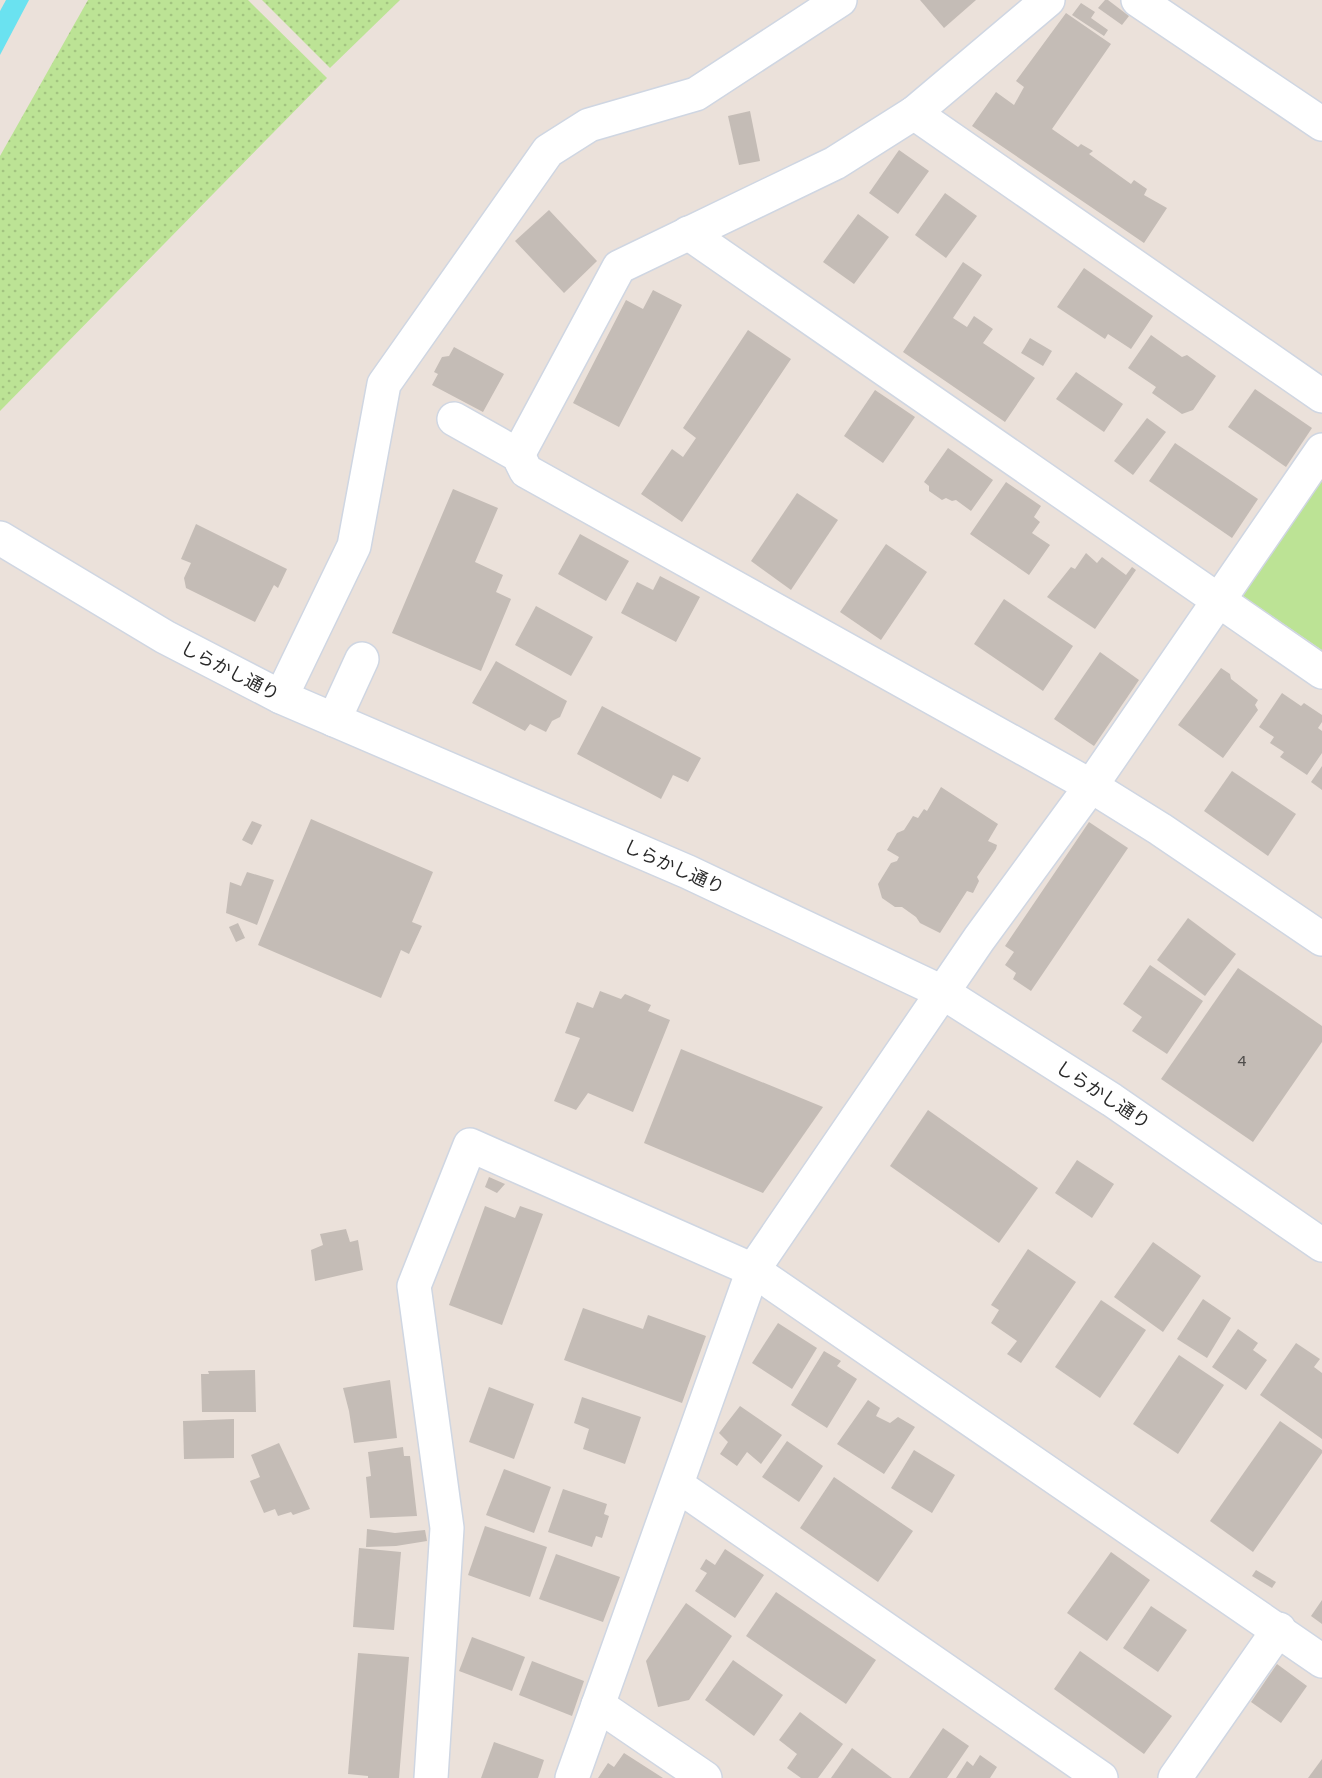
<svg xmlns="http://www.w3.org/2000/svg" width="1322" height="1778" viewBox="0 0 1322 1778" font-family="'Golos Text','Noto Sans JP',sans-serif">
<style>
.grass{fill:url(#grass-dots)}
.park{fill:#bce395}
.water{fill:#6ae2f0}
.building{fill:#c4bcb6}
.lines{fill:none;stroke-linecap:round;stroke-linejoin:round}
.minor-casing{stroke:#cfd6e2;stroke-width:36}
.minor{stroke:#fff;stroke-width:33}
.labels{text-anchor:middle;stroke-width:6;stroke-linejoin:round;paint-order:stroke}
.number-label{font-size:15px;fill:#504e4c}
.street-label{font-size:18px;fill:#292929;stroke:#fff}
</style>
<defs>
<pattern id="grass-dots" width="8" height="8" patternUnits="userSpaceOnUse" patternTransform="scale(1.5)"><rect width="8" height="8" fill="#bce395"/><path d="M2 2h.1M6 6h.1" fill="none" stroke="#a2c380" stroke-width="1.8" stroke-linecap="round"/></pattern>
</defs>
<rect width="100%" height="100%" fill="#ebe1da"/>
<g class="grass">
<path d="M88 0H248L327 78 0 411V156Z"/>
<path d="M262 0H400L330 68Z"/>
</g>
<path class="park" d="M1322 472V650L1243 596Z"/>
<path class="water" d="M6 0H29L0 55V11Z"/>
<g class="building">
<path d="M920 0H976L944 28Z"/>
<path d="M1105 0H1108L1129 16 1122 25 1098 8Z"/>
<path d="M1081 3 1095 12 1091 18 1108 30 1104 36 1072 15Z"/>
<path d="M1066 13 1111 44 1052 129 1078 147 1081 144 1093 151 1089 154 1131 184 1134 180 1147 189 1144 195 1167 208 1144 243 972 126 996 92 1014 105 1024 87 1016 81Z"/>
<path d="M750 111 760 161 739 165 728 116Z"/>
<path d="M899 150 929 171 898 214 869 193Z"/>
<path d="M945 193 977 216 946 258 915 235Z"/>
<path d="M549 210 597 261 564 293 515 241Z"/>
<path d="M858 214 889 237 854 284 823 262Z"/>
<path d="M963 262 982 275 953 318 967 327 974 316 993 329 983 343 1035 378 1005 422 903 352Z"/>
<path d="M1084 268 1153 316 1131 349 1108 334 1105 339 1057 307Z"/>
<path d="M653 290 682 305 619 427 573 403 626 300 643 309Z"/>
<path d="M748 330 791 359 682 522 641 494 672 449 683 457 696 438 683 428Z"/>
<path d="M1151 335 1182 357 1187 355 1216 376 1193 410 1182 414 1152 393 1156 387 1128 368Z"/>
<path d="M1030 338 1052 351 1043 366 1021 353Z"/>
<path d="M454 347 504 374 483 412 432 385 438 374 434 372 442 357 449 356Z"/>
<path d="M1076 372 1123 404 1104 432 1056 399Z"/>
<path d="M1255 389 1312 428 1286 467 1228 427Z"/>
<path d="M875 390 915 417 883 463 844 436Z"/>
<path d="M1147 418 1166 432 1133 475 1114 461Z"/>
<path d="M1175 443 1258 499 1232 538 1149 481Z"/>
<path d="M948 448 993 480 971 511 956 500 952 501 946 498 942 500 929 491V486L924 482Z"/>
<path d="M1006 482 1041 506 1034 517 1040 522 1032 533 1050 545 1029 575 970 534Z"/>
<path d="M453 489 498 508 475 562 503 575 496 592 511 599 481 671 392 633Z"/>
<path d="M797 493 838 520 791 590 751 561Z"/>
<path d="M196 524 287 569 278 588 274 585 255 622 186 588 184 578 191 563 181 559Z"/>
<path d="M580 534 629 561 606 601 558 574Z"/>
<path d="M886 544 927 572 881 640 840 612Z"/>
<path d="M1086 553 1097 563 1102 557 1126 575 1132 567 1136 570 1095 629 1047 597 1071 567 1075 569Z"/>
<path d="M660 576 700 597 676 642 621 613 637 582 653 590Z"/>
<path d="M1004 599 1073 646 1043 691 974 644Z"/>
<path d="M536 606 593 637 571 676 515 645Z"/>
<path d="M1100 652 1139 680 1094 746 1054 719Z"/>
<path d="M496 661 567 701 560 717 552 721 546 732 530 724 525 731 472 703Z"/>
<path d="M1221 668 1230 674 1231 679 1258 700 1255 705 1258 710 1223 758 1178 725Z"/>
<path d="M1282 693 1301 706 1304 703 1322 715V722L1318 728 1322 731V753L1307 775 1280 757 1284 752 1270 743 1274 737 1259 727Z"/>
<path d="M602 706 701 758 688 782 673 775 661 799 577 754Z"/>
<path d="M1322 766V790L1311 782Z"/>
<path d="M1232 771 1296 814 1268 856 1204 811Z"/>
<path d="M941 787 998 824 988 841 997 845 996 849 977 877 979 881 973 893 967 891 940 933 920 923 916 917 902 907H895L882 898 878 884 891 863 897 861 899 857 887 850 897 833 904 830 913 816 918 818 924 809 927 811Z"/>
<path d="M311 819 433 872 412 922 422 926 409 954 401 950 381 998 258 945Z"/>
<path d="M252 821 262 825 252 845 242 840Z"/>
<path d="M1089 822 1128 848 1031 991 1013 979 1016 973 1005 965 1014 952 1005 946Z"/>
<path d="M247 872 274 880 257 925 226 913 230 882 241 886Z"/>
<path d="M1188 918 1236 954 1205 996 1157 960Z"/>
<path d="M238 923 245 938 236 942 229 927Z"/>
<path d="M1150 965 1203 1001 1167 1054 1132 1031 1142 1017 1123 1004Z"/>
<path d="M1238 968 1322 1026V1042L1253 1142 1161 1079Z"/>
<path d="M600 991 621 999 625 994 651 1005 648 1011 670 1020 633 1112 588 1093 576 1110 554 1101 580 1038 565 1033 577 1002 593 1008Z"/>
<path d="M681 1049 823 1107 763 1193 644 1143Z"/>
<path d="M928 1110 1038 1188 999 1243 890 1166Z"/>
<path d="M1077 1160 1114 1184 1092 1218 1055 1193Z"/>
<path d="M489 1177 505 1184 497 1193 485 1187Z"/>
<path d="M485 1206 515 1218 520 1206 543 1214 502 1325 449 1305Z"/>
<path d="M346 1229 350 1242 358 1240 363 1270 315 1281 311 1250 323 1245 320 1234Z"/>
<path d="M1153 1242 1201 1276 1163 1332 1114 1297Z"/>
<path d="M1028 1249 1076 1282 1021 1363 1007 1354 1017 1341 991 1323 999 1310 991 1305Z"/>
<path d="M1203 1299 1231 1318 1207 1358 1177 1339Z"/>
<path d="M1101 1300 1146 1330 1100 1398 1055 1367Z"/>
<path d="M583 1308 643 1329 648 1315 706 1336 682 1403 564 1360Z"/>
<path d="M778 1323 817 1348 792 1389 752 1363Z"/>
<path d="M1238 1329 1258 1343 1253 1350 1267 1360 1246 1390 1212 1367Z"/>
<path d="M1296 1343 1320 1359 1314 1367 1322 1373V1439L1260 1395Z"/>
<path d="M824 1351 841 1361 837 1366 857 1379 827 1428 791 1405Z"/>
<path d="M1179 1355 1224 1385 1178 1454 1133 1424Z"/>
<path d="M255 1370 256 1412H202L201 1374H209L208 1371Z"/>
<path d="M390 1380 397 1438 354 1443 349 1411 343 1388Z"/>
<path d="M489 1387 534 1404 514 1459 469 1442Z"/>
<path d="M582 1397 641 1417 625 1464 583 1449 589 1429 574 1423Z"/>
<path d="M868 1400 880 1408 876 1416 890 1423 898 1417 915 1427 884 1474 837 1444Z"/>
<path d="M740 1406 782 1435 761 1464 747 1452 737 1466 720 1454 728 1442 719 1433Z"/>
<path d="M234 1419V1458L184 1459 183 1421Z"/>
<path d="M1280 1421 1322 1450V1453L1253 1552 1210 1521Z"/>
<path d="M787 1441 823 1466 799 1502 762 1477Z"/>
<path d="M279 1443 310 1509 293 1515 291 1512 278 1516 275 1509 264 1513 250 1481 260 1477 251 1455Z"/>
<path d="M403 1447 404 1456H410L417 1516 370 1518 366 1477 371 1476 368 1452Z"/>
<path d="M914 1450 955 1475 932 1513 891 1488Z"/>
<path d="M504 1469 551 1487 534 1533 486 1515Z"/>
<path d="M834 1477 913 1531 878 1582 800 1528Z"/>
<path d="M563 1489 607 1504 604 1514 609 1516 602 1538 596 1536 592 1547 548 1532Z"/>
<path d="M485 1526 547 1547 530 1597 468 1575Z"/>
<path d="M367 1529 395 1533 425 1530 427 1541 396 1546 366 1547Z"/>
<path d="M359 1548 401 1552 394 1630 353 1627Z"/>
<path d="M725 1549 764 1575 735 1618 695 1591 707 1573 700 1569 706 1559 715 1565Z"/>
<path d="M1111 1552 1150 1580 1107 1641 1067 1613Z"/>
<path d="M556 1554 620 1577 603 1622 539 1599Z"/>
<path d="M1256 1570 1276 1582 1272 1588 1252 1576Z"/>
<path d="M776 1592 876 1660 846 1704 746 1636Z"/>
<path d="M1322 1600V1624L1311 1616Z"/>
<path d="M686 1603 732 1636 689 1700 658 1707 646 1661Z"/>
<path d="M1151 1606 1187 1630 1158 1672 1123 1648Z"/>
<path d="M472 1637 525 1657 512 1691 459 1671Z"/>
<path d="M1080 1651 1172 1716 1144 1754 1054 1689Z"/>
<path d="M358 1653 409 1657 399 1778H368V1776L348 1774Z"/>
<path d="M733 1660 783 1695 754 1736 705 1700Z"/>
<path d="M532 1661 584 1681 572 1716 519 1695Z"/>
<path d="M1277 1664 1307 1686 1281 1723 1251 1702Z"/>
<path d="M800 1712 843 1744 818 1778H801L787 1768 797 1754 779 1740Z"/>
<path d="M943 1728 969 1746 947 1778H909Z"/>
<path d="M494 1742 544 1760 538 1778H481Z"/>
<path d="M852 1748 892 1778H831Z"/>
<path d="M624 1753 663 1778H598L608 1763 614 1767Z"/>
<path d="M980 1755 997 1767 990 1778H956L967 1761 973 1766Z"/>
<path d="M1322 1759V1778H1308Z"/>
</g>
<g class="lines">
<defs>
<g id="minor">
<path d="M1138 0 1322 124"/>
<path d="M914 113 1322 396"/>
<path d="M688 233 1322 672"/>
<path d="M454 419 518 455 526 471 1091 786 1160 829 1322 939"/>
<path d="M518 455 619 267 835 163 914 113 1048 0"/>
<path d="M0 538 165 637 281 697 688 872 942 992 1112 1100 1322 1245"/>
<path d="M281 697 354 546 384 384 548 151 589 125 696 94 840 0"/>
<path d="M334 720 362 659"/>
<path d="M677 1485 1101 1778"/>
<path d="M598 1705 705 1778"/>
<path d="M431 1778 447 1528 414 1286 470 1145 753 1270 1322 1661"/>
<path d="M572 1778 753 1270 979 939 1091 786 1322 450"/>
<path d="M1175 1778 1279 1629"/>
</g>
</defs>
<use href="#minor" class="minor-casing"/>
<use href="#minor" class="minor"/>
</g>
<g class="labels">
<g class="number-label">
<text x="1242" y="1066">4</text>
</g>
<g class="street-label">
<text transform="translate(230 671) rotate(27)" y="6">しらかし通り</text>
<text transform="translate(674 867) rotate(24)" y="6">しらかし通り</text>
<text transform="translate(1103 1095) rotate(33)" y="6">しらかし通り</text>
</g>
</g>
</svg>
